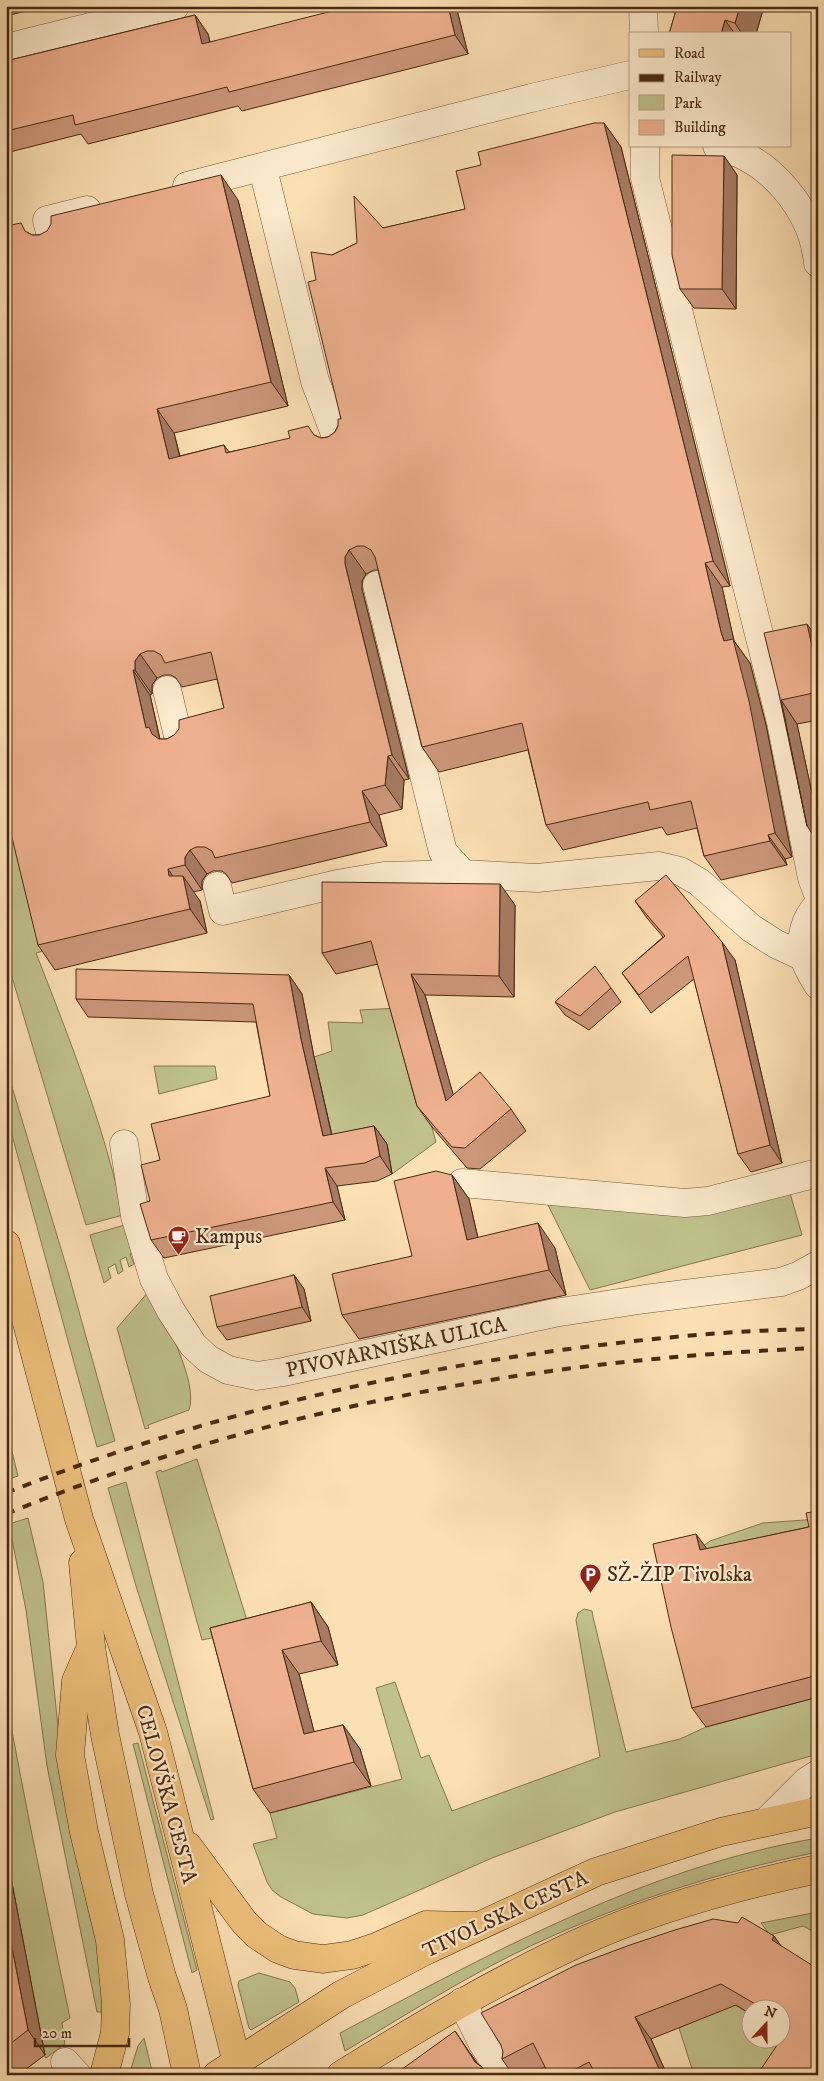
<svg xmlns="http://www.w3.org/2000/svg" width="824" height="2081" viewBox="0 0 824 2081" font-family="'IM FELL DW Pica',serif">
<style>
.green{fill:#c0c28c;stroke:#847650}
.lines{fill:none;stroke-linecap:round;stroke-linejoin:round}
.minor-casing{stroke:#75573b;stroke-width:29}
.major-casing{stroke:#482913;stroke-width:29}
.minor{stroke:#fcebce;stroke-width:28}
.major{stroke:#eec07a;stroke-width:28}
.rail{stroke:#482913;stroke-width:4;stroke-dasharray:9 9;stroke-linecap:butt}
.wall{fill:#cd977a;stroke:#482913;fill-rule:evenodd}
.shaded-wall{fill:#a77b63;stroke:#482913}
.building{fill:#eeb08e;stroke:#482913;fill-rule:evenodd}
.labels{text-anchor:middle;stroke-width:4.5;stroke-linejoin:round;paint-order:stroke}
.poi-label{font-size:21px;fill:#482913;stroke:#fcebce;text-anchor:start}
.street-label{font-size:21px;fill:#482913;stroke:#fcebce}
</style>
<rect width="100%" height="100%" fill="#fbe0b4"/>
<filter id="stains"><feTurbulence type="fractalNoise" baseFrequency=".004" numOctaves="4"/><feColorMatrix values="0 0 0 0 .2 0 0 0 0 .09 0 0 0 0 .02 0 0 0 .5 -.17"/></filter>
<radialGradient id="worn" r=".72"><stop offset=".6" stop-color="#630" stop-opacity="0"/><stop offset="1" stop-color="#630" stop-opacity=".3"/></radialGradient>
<g class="green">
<path d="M6 767 50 949 36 953C69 1038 104 1125 123 1215L86 1225 6 957Z"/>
<path d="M399 1008 436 1142 392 1174 387 1144 336 1154 314 1057 332 1051 328 1022 363 1023 360 1010Z"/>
<path d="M154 1066H215L217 1079 159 1094Z"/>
<path d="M6 1067 68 1272 115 1441 97 1447 6 1113Z"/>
<path d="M790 1193 802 1235 590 1290 547 1203Z"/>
<path d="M128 1224 135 1251 130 1254 134 1264 129 1267 126 1257 120 1260 123 1271 118 1274 115 1264 108 1268 111 1278 104 1283 90 1235Z"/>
<path d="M150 1290C163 1317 199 1382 189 1410L148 1425 149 1428 145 1429 117 1328Z"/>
<path d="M6 1427 18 1476 6 1480Z"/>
<path d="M197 1459 250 1630 202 1640 156 1472 161 1470 162 1472Z"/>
<path d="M126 1482 214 1819 211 1820 136 1586 108 1488Z"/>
<path d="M28 1518 43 1582 62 1765 98 1938 103 2012H97L47 1766 26 1610 9 1524Z"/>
<path d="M818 1519V1547L687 1558 710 1541 763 1523Z"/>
<path d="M584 1609 592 1611 593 1617 626 1752 680 1739 706 1727 818 1697V1754L615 1812 492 1858 363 1915 347 1918 313 1914 281 1897 272 1890 267 1882 253 1844 277 1838 270 1813 402 1779 376 1688 395 1682 421 1758 429 1755 452 1811 600 1757 576 1620 578 1613Z"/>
<path d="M6 1700 30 1825 70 2018 62 2023 65 2044 46 2058 44 2055 19 2075H6Z"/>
<path d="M138 1743 197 1970 192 1973 133 1744Z"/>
<path d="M818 1838V1852C713 1873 612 1906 516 1953 457 1982 401 2018 345 2051L340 2033C492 1953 646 1867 818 1838Z"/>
<path d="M818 1912V1934L803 1926 770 1935 761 1923Z"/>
<path d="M259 1973 290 1982 295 1988 299 2002 251 2030 249 2028 238 1985 239 1981Z"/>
<path d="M732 2003 751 2015 752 2038H782V2033L784 2034 776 2049 757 2075H694L679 2028Z"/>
<path d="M144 2038 153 2075H129L138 2046Z"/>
</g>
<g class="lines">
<defs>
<g id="minor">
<path d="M643 6 644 34"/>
<path d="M6 48 175 6"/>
<path d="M645 146V178L781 722 812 878 818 894"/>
<path d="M717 146C770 158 813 210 818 263"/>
<path d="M263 169 315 381 340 447"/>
<path d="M187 186 531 98 630 75"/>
<path d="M53 244 47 220 87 210"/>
<path d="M377 585 443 852 463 874"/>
<path d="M167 690 181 748"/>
<path d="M217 886 223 911 337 884 384 876 463 874 537 878 659 866 680 871 699 882 751 928 776 944 804 957"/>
<path d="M818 905C805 918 799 939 804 957 806 966 813 977 818 985"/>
<path d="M124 1144 135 1216 154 1279 171 1311 193 1345 208 1359 228 1370 257 1376 283 1372 554 1313 645 1299 781 1282 798 1276 818 1265"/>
<path d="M462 1183 685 1203 708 1201 818 1173"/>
<path d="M768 1820 807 1781 818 1774"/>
<path d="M462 2002 483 2044 503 2075"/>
<path d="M65 2062 77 2075"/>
</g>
<g id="major">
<path d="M6 1244 79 1519 153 1732 240 2075"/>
<path d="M83 1563 91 1647 105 1735 139 1894 162 1977 173 2009 187 2075"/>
<path d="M91 1647 76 1681 70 1755 84 1832 110 1940 116 2004 115 2033 104 2075"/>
<path d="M188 1846 244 1922 257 1935 278 1949 294 1955 323 1959 352 1955 376 1947 426 1925 474 1926"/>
<path d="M217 2075 341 1995 385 1972 427 1950 596 1872 721 1832 818 1811"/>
<path d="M341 2075C417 2028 494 1982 576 1944 652 1909 736 1886 818 1869"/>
</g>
</defs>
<use href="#minor" class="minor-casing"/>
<use href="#major" class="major-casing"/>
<use href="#minor" class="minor"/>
<use href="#major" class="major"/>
<g class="rail">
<path d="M6 1493C197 1417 398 1369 601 1345 673 1336 745 1330 818 1329"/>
<path d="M6 1514C266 1408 538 1359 818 1348"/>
</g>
</g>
<g class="wall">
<path d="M6 6H47L6 16Z"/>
<path d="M456 6 468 54 242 111 238 106 88 144 81 134 6 153V61L195 15 208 34 210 42Z"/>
<path d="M669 6H764L756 34H669L675 14Z"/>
<path d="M604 123 621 147 730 586 722 587 734 641 750 663 766 725 792 857 785 859 787 865 721 880 704 856 697 828 667 835 662 827 563 850 546 825 528 750 439 772 422 747 378 570H374L366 574 362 581V589L409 779 404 780 402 809 379 815 387 846 232 883 226 874 222 871H213L207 874 202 881V890L193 892 200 901 207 933 55 970 38 945 27 232 32 235H39L238 200 288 406 174 433 180 456 224 445 229 452 314 435 321 438 328 437 335 432 341 419 316 280 332 255 357 243 383 228 465 209 481 165ZM164 675H171L176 678 182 687 217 679 224 708 167 739H160L150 695 152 694V685L157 678Z"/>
<path d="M724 156 737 175 736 309 694 308 680 289Z"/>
<path d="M818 639V720L797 724 818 821V842L779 694Z"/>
<path d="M635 901 735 960 782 1163 751 1172 738 1154 694 979 651 1013 622 973 663 937 647 918Z"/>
<path d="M515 905 514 997 425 995 453 1095 511 1109 526 1131 480 1169 467 1168 432 1127 417 1106 378 964 336 974 322 953Z"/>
<path d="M289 975 302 994 314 1057 332 1135 374 1126 387 1144 392 1174 377 1181 337 1186 345 1220 164 1258 151 1240 150 1201 160 1160 270 1096 256 1022 88 1017 76 999Z"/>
<path d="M611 988 621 1002 589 1030 565 1015 555 1002Z"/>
<path d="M452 1175 469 1199 478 1238 555 1248 566 1295 359 1339 342 1315 412 1256Z"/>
<path d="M294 1275 304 1289 311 1321 227 1340 217 1327Z"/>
<path d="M818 1511V1697L706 1727 692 1708 707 1549 809 1527Z"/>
<path d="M311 1602 328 1627 338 1665 299 1674 314 1732 343 1725 360 1749 371 1786 270 1813 253 1789 210 1628Z"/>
<path d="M6 1852 45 2055 18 2075H6Z"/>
<path d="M774 1936 781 1946 818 2075 784 2035 782 2033V2008H752V2015L736 2005 651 2039 667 2075H549L545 2067 529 2075H513L502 2059 503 2052Z"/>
<path d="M470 2053 477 2063 483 2068 488 2075H394Z"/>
</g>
<g class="shaded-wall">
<path d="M448 6H456L468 54 455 35Z"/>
<path d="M740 6H764L756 34H742L735 23Z"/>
<path d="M195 15 208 34 215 62 202 44Z"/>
<path d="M725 20 735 34H721Z"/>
<path d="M604 123 621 147 730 586 713 561Z"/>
<path d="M724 156 737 175 736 309 722 289Z"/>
<path d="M221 175 238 200 288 406 271 382Z"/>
<path d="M157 409 174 433 186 483 169 459Z"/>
<path d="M349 550 366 574 362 581V589L409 779 392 755 345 564V557Z"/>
<path d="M705 563 722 587 734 641 750 663 766 725 792 857 775 833 724 641 721 632Z"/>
<path d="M807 624 818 639V673Z"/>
<path d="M140 654 157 678 152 685V694L135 670V661Z"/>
<path d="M133 670 150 695 161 745 146 728Z"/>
<path d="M781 700 797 724 818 821V842L807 826Z"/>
<path d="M388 756 404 780 402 809 385 785Z"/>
<path d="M362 791 379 815 387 846 370 822Z"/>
<path d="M768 835 785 859 787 865 770 841Z"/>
<path d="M190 850 207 874 202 881V890L185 865V857Z"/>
<path d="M168 869 185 894 169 876Z"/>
<path d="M183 876 200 901 207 933 190 909Z"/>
<path d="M500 884 515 905 514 997 499 976Z"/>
<path d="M722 942 735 960 782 1163 770 1145Z"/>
<path d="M411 974 425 995 461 1122 446 1101Z"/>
<path d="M289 975 302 994 314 1057 336 1154 323 1136 301 1039Z"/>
<path d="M374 1126 387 1144 392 1174 380 1156Z"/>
<path d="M325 1168 337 1186 345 1220 333 1202Z"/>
<path d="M452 1175 469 1199 484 1265 467 1240Z"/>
<path d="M538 1223 555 1248 566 1295 549 1270Z"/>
<path d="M294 1275 304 1289 311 1321 302 1307Z"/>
<path d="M696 1534 710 1553 700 1550Z"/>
<path d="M311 1602 328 1627 338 1665 321 1641Z"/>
<path d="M282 1650 299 1674 321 1758 304 1734Z"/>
<path d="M343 1725 360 1749 371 1786 354 1762Z"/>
<path d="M6 1852 45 2055 28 2030 6 1917Z"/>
<path d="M774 1936 789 1958 772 1940Z"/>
<path d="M635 2017 651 2039 667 2075H662Z"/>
<path d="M455 2031 470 2053 481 2069 475 2062Z"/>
</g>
<g class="building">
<path d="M352 6H448L455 35 229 92 227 87 75 125 73 115 6 131V61L195 15 202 44Z"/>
<path d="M675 6H740L735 23 725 20 721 34H669L677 7Z"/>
<path d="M594 123H604L713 561 705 563 721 632 724 641 733 639 749 701 775 833 768 835 770 841 704 856 691 801 650 810 648 802 546 825 522 723 422 747 375 557 371 550 364 546H357L349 550 345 557V564L392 755 388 756 385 785 362 791 370 822 215 858 212 851 205 847H196L190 850 185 857V865L168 869 169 876H183L190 909 38 945 6 813V226L21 223 25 231 32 235H39L47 231 51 224V216L221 175 271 382 157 409 169 459 224 445 226 453 290 438 288 431 308 426 314 435 321 438 328 437 335 432 338 426V419H341L308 282 316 280 311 252 332 255 357 243 354 196 383 228 465 209 456 171 481 165 478 152ZM147 651H154L161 655 165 663 211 652 224 708 179 720V729L174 735 167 739H159L152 734 149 727 146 728 133 670H135V661L140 654Z"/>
<path d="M672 155 724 156 722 289H680L672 255Z"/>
<path d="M807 624 818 673V692L781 700 807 826 779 694 764 633Z"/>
<path d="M666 875 722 942 770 1145 738 1154 688 956 639 995 622 973 665 936 635 901Z"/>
<path d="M322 882 500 884 499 976 411 974 446 1101 480 1072 511 1109 465 1148 452 1147 417 1106 371 941 322 953Z"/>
<path d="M595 966 611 988 580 1016 555 1002Z"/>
<path d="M76 969 289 975 301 1039 323 1136 374 1126 380 1156 365 1163 325 1168 333 1202 151 1240 140 1204 150 1201 141 1165 160 1160 151 1124 270 1096 253 1004 76 999Z"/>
<path d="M436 1171 452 1175 467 1240 538 1223 549 1270 342 1315 332 1274 412 1256 394 1181Z"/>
<path d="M294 1275 302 1307 217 1327 210 1296Z"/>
<path d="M818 1511V1675L692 1708 671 1627 653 1544 696 1534 700 1550 809 1527 806 1513Z"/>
<path d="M311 1602 321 1641 282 1650 304 1734 343 1725 354 1762 253 1789 210 1628Z"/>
<path d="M6 1917 28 2030 6 2047Z"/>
<path d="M742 1917 774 1936 772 1940 818 1969V2075H757L790 2026 782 2021V2008H762L721 1984 635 2017 662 2075H596L589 2062 564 2075H549L533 2043 502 2059 503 2052 501 2045 481 2013 576 1965 630 1945 675 1930 713 1919 738 1923Z"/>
<path d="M455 2031 475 2062 483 2068 480 2069 484 2075H394Z"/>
</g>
<defs>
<symbol id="cafe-pin" viewBox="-11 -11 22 30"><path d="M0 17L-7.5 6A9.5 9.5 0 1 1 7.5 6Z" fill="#8f2418" stroke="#fcebce"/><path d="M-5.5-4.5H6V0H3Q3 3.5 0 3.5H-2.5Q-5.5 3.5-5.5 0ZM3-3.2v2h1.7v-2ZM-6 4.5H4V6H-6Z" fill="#fff"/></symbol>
<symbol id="parking-pin" viewBox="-11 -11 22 30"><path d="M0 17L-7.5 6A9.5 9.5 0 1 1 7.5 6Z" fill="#8f2418" stroke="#fcebce"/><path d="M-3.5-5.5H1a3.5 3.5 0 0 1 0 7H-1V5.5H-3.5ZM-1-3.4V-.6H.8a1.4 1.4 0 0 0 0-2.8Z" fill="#fff"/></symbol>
</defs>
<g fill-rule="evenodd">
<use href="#cafe-pin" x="166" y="1224" width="25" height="34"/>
<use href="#parking-pin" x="578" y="1562" width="25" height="34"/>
</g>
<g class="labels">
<g class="poi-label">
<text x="195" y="1243">Kampus</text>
<text x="607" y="1581">SŽ-ŽIP Tivolska</text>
</g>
<g class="street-label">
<text transform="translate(396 1347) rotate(-12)" y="7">PIVOVARNIŠKA ULICA</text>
<text transform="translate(167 1794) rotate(75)" y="7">CELOVŠKA CESTA</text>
<text transform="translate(505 1914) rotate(-25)" y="7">TIVOLSKA CESTA</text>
</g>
</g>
<rect width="824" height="2081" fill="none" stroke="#fbe0b4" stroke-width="25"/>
<rect x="8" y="8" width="809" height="2066" fill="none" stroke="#482913" stroke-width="2.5"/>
<rect x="12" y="12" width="799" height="2056" fill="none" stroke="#482913"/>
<rect x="629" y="32" width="162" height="115" fill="#fcebce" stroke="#b49d83"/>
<rect x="639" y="49" width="25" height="8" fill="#eec07a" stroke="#b49d83"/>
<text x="674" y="58" font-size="15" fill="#482913">Road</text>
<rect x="639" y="74" width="25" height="8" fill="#482913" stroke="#b49d83"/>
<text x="674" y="82" font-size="15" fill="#482913">Railway</text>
<rect x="639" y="95" width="25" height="15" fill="#c0c28c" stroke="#b49d83"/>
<text x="674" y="108" font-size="15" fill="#482913">Park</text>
<rect x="639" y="120" width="25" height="15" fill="#eeb08e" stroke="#b49d83"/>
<text x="674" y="132" font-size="15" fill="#482913">Building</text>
<g transform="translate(766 2024) rotate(21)"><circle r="24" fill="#fcebce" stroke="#b49d83"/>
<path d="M0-4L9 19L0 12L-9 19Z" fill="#8f2418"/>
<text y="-8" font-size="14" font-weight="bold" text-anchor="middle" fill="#482913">N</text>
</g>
<path d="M35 2038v8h94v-8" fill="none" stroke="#482913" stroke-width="2.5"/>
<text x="42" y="2038" font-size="15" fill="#482913" stroke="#fcebce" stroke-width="4" paint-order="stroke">20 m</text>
<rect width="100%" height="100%" filter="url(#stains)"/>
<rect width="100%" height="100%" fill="url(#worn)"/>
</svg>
